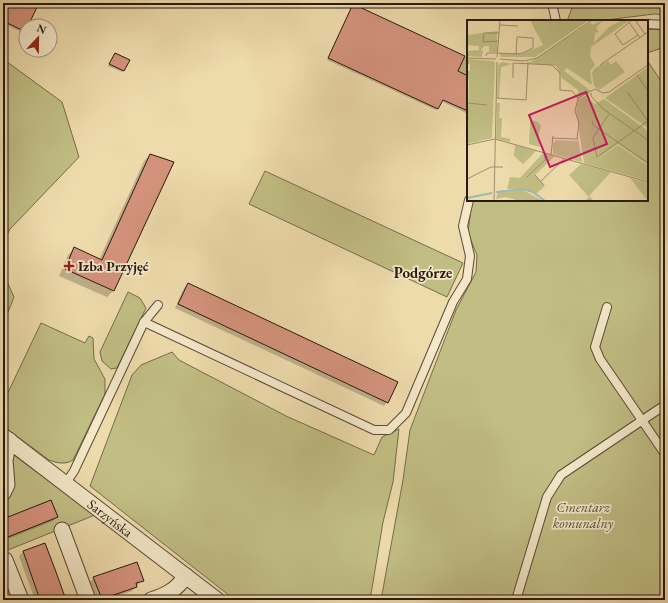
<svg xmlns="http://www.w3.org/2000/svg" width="668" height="603" viewBox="0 0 668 603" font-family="'EB Garamond',serif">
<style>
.green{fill:#c1be84;stroke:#756c4a}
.shadow{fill:#0003}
.building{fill:#d5937e;stroke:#29190f}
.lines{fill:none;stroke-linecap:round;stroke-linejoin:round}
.lane-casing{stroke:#5a4a36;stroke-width:10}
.street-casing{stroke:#5a4a36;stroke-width:17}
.lane{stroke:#f4e8c9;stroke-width:8}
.street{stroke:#f4e8c9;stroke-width:15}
.poi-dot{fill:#8f2418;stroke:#f4e8c9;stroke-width:1.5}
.labels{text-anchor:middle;stroke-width:3.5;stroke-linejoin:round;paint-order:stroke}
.poi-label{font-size:14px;font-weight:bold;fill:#29190f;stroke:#f4e8c9;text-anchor:start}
.park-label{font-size:14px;font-style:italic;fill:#574b32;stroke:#f4e8c9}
.street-label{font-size:14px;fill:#29190f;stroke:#f4e8c9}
.neighbourhood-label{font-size:15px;font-weight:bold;fill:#29190f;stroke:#f4e8c9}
.inset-river{fill:none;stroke:#9cb9b3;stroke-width:2}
.inset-road{fill:none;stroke:#9f8d6d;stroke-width:1}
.view{fill:#c2185b;fill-opacity:0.15;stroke:#c2185b;stroke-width:2}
.inset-edge{fill:none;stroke:#29190f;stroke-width:2}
</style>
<rect width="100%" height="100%" fill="#eedbac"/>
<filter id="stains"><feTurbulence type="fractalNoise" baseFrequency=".005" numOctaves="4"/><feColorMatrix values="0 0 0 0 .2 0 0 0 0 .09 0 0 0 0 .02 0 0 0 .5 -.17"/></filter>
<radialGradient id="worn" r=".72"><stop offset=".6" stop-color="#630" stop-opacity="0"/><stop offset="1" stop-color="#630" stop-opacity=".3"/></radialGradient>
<g class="green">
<path d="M574 3H665V15L654 14 598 21H567Z"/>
<path d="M647 29 665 30V47L647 53Z"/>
<path d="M3 59 62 102 79 157 10 229 3 243Z"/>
<path d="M647 60 665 87V600H381L403 480 410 430 456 310 476 272 477 255 468 233 472 200H647Z"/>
<path d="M265 171 463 263 447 297 249 204Z"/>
<path d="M3 273 14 297 3 325Z"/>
<path d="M128 292 140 298 146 308 117 368 111 369 102 361 100 352Z"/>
<path d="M41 323 85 343 89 336 93 338 94 359 105 379V394L73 460C65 465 57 463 49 460L3 426V403Z"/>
<path d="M172 352 179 360 286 416 374 455 382 437 399 429 393 482 383 522 370 600H235L90 486 132 375 141 365Z"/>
<path d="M3 447 95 515 3 552Z"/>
</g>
<g class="shadow">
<path d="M3 3H38L23 33 3 23Z"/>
<path d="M353 5 468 59V114L441 101 436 110 327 60Z"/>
<path d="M115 54 124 70 122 72 108 66Z"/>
<path d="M150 155 113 291 107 297 59 276 68 255 74 249 99 260 144 161Z"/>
<path d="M188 284 387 402 384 406 175 308 184 288Z"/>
<path d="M57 517 53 521 3 541V520Z"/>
<path d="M44 545 65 600H35L19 556 23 552Z"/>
<path d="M94 578 142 580 132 591 106 600H97L90 582Z"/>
</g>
<g class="building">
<path d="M3 3H39L28 26H26V32L3 21Z"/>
<path d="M353 4 465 56 458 71 468 76V111L443 100 438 109 328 58Z"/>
<path d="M115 53 130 60 124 71 109 64Z"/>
<path d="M150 154 174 162 114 291 65 269 74 247 102 260Z"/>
<path d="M188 283 398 382 388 403 178 304Z"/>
<path d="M51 500 58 517 3 539V519Z"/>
<path d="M45 543 56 572 66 600H40L23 551Z"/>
<path d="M137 562 144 581 136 583 137 587 102 599 93 577Z"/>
</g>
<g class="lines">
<defs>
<g id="lane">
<path d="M552 3 556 21"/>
<path d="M647 24 665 25"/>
<path d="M607 307 595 347 600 359 665 454"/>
<path d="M144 322 374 430H389L406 413 453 302 467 279 470 256 463 226 469 200"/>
<path d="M66 483 74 471 144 322 158 305"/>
<path d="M516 600 547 497 561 475 665 405"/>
</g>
<g id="street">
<path id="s1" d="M3 436 217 600"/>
<path d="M3 493 7 485 5 460 9 440"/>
<path d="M62 530 88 600"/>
<path d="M5 560 21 600"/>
<path d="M151 600C167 595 176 590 186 576"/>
</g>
</defs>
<use href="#lane" class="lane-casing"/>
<use href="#street" class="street-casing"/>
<use href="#lane" class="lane"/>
<use href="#street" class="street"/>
</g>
<path class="poi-dot" d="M67 260h4v4h4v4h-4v4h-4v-4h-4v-4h4z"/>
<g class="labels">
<g class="poi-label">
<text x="78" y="271">Izba Przyjęć</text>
</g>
<g class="park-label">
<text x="583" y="512">Cmentarz<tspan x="583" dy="16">komunalny</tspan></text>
</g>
<g class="street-label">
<text dy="5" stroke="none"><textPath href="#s1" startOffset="135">Sarzyńska</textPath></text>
</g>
<g class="neighbourhood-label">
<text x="423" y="278">Podgórze</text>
</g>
</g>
<g transform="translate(467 20)">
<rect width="181" height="181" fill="#eedbac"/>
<path d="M63 0H122L68 37H34L32 33 55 34 76 25ZM136 0 129 8 132 12 128 13 127 23 142 7 155 0H163L124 27 123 36 128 45 123 51 125 65 100 48 97 51 124 71 111 77V70L95 58 89 46 62 43 124 2 125 5ZM30 11V32H22V26H17L14 30H16L15 37 0 36V31L12 30V26L0 25V15ZM0 39 26 41 28 43 25 118 0 124 2 59 0 58V51H3V44H0ZM141 41 144 45 149 41 158 52 132 70 127 66 125 53 127 49ZM35 42 45 44 34 47 32 78H30L31 45ZM181 47V108L138 78ZM121 75 119 78 128 84 137 79 181 111V145L151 124 128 141 151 125 181 146V161L117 143 109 91 111 79ZM30 83H33L32 98H35L34 117 43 119V122L29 119ZM63 100 71 102 74 106 71 117 73 127 62 124ZM111 118 115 142 86 134V123L89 120 110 121ZM48 125 69 131 56 144 47 136ZM76 133 88 136 68 155 78 166 70 173 56 169H40L43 157 53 158ZM114 144 144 152 122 176 127 181H118L122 177 102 155ZM163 158 181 163V181ZM37 170H56L76 181H53L38 177 29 179 31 172Z" fill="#c1be84"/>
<path class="inset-river" d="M29 172 56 169 66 172 78 181M0 178 25 173"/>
<path class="inset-road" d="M165 0 148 14 156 25 171 15 173 18M168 0 178 14M162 2 171 15M33 5 51 6M32 21 16 22 17 13H32M31 33 50 34 56 33 66 28V18L50 17 49 34M19 36 20 33H31M30 37 33 0M0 38 29 39M33 39 57 41 70 38 125 0M133 45 181 12M170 55 181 71M46 58V43L85 45 93 53V70L105 71 111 78M160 72 181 101M124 73V76L136 89 181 120M29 78 59 80 61 42M0 83 20 85M142 94 126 118 130 137 181 101M125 101 126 105 181 143M85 118 110 119 112 103 108 91 111 78 128 69 136 73 142 72 181 45M0 125 28 119 181 162M84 135 86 116M68 155 77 165M60 157 78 140V133M0 159 24 147H36M74 161 98 138M27 181 30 42"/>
<path class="view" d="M119 72 140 124 83 147 62 95Z"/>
<rect width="181" height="181" class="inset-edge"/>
</g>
<rect width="668" height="603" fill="none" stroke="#eedbac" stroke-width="16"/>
<rect x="4" y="4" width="660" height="595" fill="none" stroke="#29190f" stroke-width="2"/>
<rect x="8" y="8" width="652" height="587" fill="none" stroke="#29190f"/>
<g transform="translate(38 38) rotate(22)"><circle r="19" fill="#f4e8c9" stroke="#a3957f"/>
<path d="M0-3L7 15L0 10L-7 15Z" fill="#8f2418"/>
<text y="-6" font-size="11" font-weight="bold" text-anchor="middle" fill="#29190f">N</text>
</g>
<rect width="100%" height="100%" filter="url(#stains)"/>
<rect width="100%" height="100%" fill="url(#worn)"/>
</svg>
